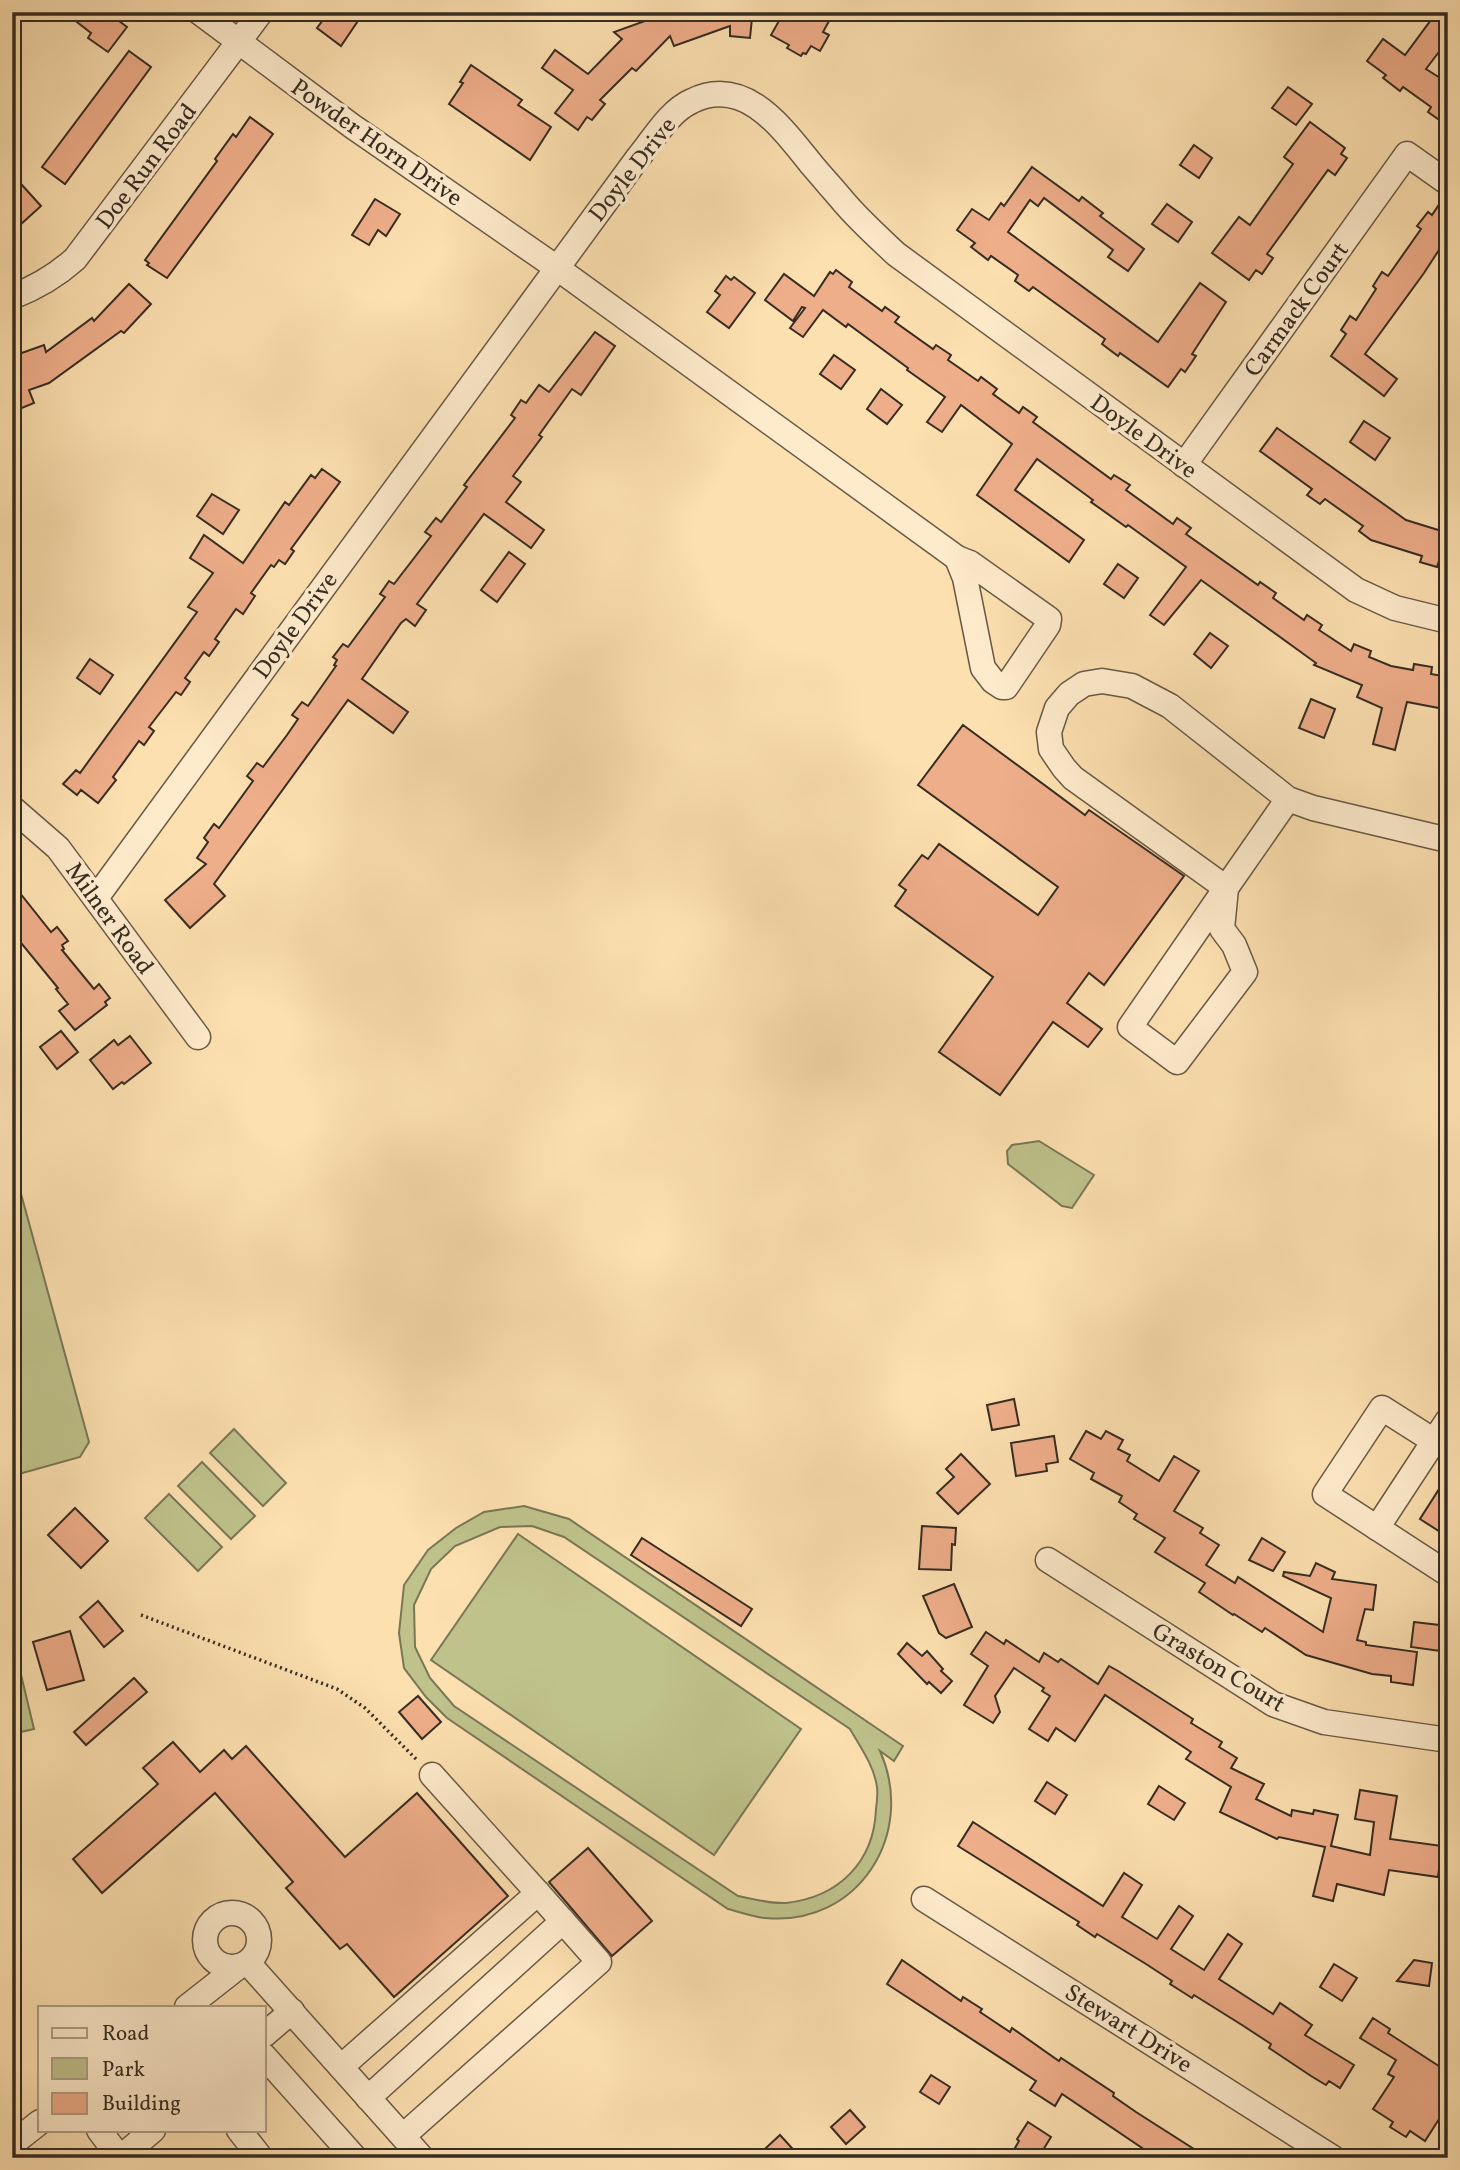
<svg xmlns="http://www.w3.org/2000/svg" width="1460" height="2170" viewBox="0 0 1460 2170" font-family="Vollkorn,serif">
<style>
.green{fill:#bfc28b;stroke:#7a7757;stroke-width:2;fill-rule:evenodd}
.building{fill:#efae8a;stroke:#362c23;stroke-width:2}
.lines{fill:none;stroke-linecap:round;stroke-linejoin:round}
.minor-casing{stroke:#685946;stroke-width:27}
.path{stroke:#362c23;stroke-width:3.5;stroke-dasharray:2 3.5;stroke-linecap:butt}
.minor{stroke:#feebcc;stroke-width:24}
.labels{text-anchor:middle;stroke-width:7;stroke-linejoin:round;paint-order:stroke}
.street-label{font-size:24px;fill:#362c23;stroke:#feebcc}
</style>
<rect width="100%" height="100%" fill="#fde0b0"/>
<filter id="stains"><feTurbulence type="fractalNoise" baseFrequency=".00286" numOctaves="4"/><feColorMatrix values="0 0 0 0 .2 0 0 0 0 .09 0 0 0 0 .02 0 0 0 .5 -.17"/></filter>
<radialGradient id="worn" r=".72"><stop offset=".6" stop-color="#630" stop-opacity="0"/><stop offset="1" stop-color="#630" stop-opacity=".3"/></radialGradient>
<g class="green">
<path d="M1039 1141 1094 1175 1072 1208 1062 1206 1008 1164 1007 1151 1012 1145Z"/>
<path d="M12 1161 89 1442 80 1457 12 1476Z"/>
<path d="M234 1429 286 1483 263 1506 210 1453Z"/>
<path d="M202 1462 255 1516 231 1539 178 1486Z"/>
<path d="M169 1494 222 1547 198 1571 145 1518Z"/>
<path d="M524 1506 569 1519 903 1746 894 1761 880 1751C917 1834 858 1927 765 1918 753 1917 740 1912 728 1909L447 1718 426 1697 404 1668 399 1633 404 1585 428 1550 456 1528 484 1512ZM532 1526 564 1537 850 1729C861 1748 874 1766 877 1787 878 1794 877 1802 876 1809 874 1862 839 1897 786 1903 771 1904 753 1899 738 1896L454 1706 430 1678 415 1647 414 1605 431 1569 455 1546 500 1527Z"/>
<path d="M518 1534 801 1729 714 1855 431 1660Z"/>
<path d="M12 1637 34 1729 12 1734Z"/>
</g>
<g class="building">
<path d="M64 12H107L127 27 108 52 88 38 91 33Z"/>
<path d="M329 12H364L341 46 317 28Z"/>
<path d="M670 12H763V15L752 18 750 38 730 36V26L674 46 670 36 636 71 632 68 600 100 605 104 592 120 587 117 578 130 555 113 573 90 542 68 555 50 588 74 622 39 614 32Z"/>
<path d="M784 12H791L802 19 805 12H834L823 32 829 35 820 51 811 46 806 54 803 53 801 56 787 48 789 45 771 35Z"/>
<path d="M1434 16 1448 26V40L1426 69 1448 83V126L1428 112 1431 107 1403 87 1400 91 1383 78 1386 75 1367 61 1383 39 1405 55Z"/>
<path d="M129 51 151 67 65 184 42 167Z"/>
<path d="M471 65 522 100 518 105 551 127 530 160 449 104 463 83 460 82Z"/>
<path d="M1288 87 1312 104 1296 125 1272 108Z"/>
<path d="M250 117 273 134 167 278 147 265 149 263 145 260 217 161 215 159 233 134 236 137Z"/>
<path d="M1310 122 1345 148 1341 154 1347 158 1335 175 1328 170 1267 254 1273 258 1262 274 1256 270 1249 280 1212 253 1239 217 1250 225 1293 164 1284 157Z"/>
<path d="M1194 145 1212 158 1199 178 1180 165Z"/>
<path d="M1032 167 1079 201 1082 197 1103 213 1100 216 1144 249 1128 271 1108 257 1113 250 1044 198 1038 206 1030 200 1008 232 1158 342 1200 283 1226 302 1192 354 1196 356 1185 372 1181 369 1168 387 1120 353 1118 356 1102 344 1105 339 1033 287 1029 291 1015 281 1018 275 991 256 988 260 971 247 975 243 957 230 972 209 989 220 1001 203 1004 206Z"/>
<path d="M12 174 41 206 20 225 12 216Z"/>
<path d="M1444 197 1448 198V236L1424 273 1365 354 1397 379 1384 396 1331 356 1346 334 1341 330 1350 316 1356 320 1376 289 1373 286 1382 272 1388 276 1421 229 1417 226 1428 212 1432 215Z"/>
<path d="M375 199 400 214 386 236 378 230 369 245 352 235Z"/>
<path d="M1167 204 1192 222 1178 242 1152 224Z"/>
<path d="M836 270 852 282 849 287 882 311 885 307 899 317 895 322 933 349 936 345 951 355 948 360 978 381 981 377 997 389 993 394 1019 413 1023 407 1037 417 1033 422 1111 479 1114 475 1130 485 1126 490 1173 524 1177 518 1191 528 1186 534 1258 585 1260 582 1276 593 1273 598 1304 620 1307 615 1322 625 1319 630 1351 651 1354 644 1371 651 1369 657 1391 666 1413 670 1414 664 1432 667 1431 674 1448 677 1444 709 1407 702 1395 750 1373 744 1382 708 1357 697 1362 685 1314 665 1316 663 1201 580 1164 625 1150 615 1186 567 1128 525 1126 527 1091 502 1093 500 1037 459 1015 490 1084 540 1069 562 1047 546 977 495 1012 444 961 405 942 432 927 422 945 397 907 370 908 368 848 324 846 327 823 310 803 337 790 328 805 308 802 307 793 321 765 300 784 274 814 296 830 272 833 274Z"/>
<path d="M726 276 731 280 734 277 755 293 729 328 707 312 720 295 715 291Z"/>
<path d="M129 284 151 304 124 333 121 331 49 383 29 390 34 403 12 412V351L16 355 44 345 46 352 92 318 94 321Z"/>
<path d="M595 332 615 346 581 395 572 389 539 435 542 437 513 476 521 482 506 502 544 530 531 548 484 514 417 604 426 610 415 626 406 619 401 623 362 679 408 712 393 733 348 700 214 884 225 896 190 928 165 900 206 864 197 858 208 842 204 838 214 824 219 828 253 781 247 776 257 763 263 767 287 735 298 719 292 715 302 702 308 706 336 666 334 665 337 660 333 657 343 644 348 647 385 597 380 594 389 581 394 584 431 536 425 532 436 518 441 522 467 487 464 485 515 418 511 415 521 400 526 403 539 385 549 392Z"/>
<path d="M834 355 855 370 841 389 820 374Z"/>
<path d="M881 389 902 405 887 424 867 409Z"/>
<path d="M1364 421 1390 438 1375 460 1350 442Z"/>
<path d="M1277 428 1406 520 1448 533V546L1443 562 1439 561 1437 567 1420 562 1422 556 1371 540 1359 531 1363 526 1325 499 1320 504 1307 495 1312 489 1260 451Z"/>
<path d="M322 469 340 482 291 549 294 551 285 564 279 560 274 567 271 565 251 593 255 596 243 614 236 609 215 639 219 642 209 656 204 652 185 678 190 682 181 695 176 692 149 727 154 731 144 745 139 741 113 777 116 780 98 803 81 790 77 795 63 784 76 770 80 773 197 612 188 607 213 573 190 558 204 535 243 563 285 502 289 505 311 475 315 478Z"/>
<path d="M212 494 239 510 223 534 197 516Z"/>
<path d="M509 552 525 564 497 602 481 590Z"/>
<path d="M1118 564 1138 578 1124 598 1104 584Z"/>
<path d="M1210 633 1228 646 1211 668 1194 654Z"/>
<path d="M90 659 113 675 100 694 77 678Z"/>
<path d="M1311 699 1335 709 1324 738 1299 728Z"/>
<path d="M963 725 1085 815 1089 810 1184 876 1104 985 1089 973 1067 1003 1102 1029 1088 1047 1053 1022 1000 1095 939 1052 993 977 895 906 906 890 899 885 922 855 928 859 939 844 1038 915 1058 887 918 785Z"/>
<path d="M12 883 51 932 57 927 68 941 62 945 64 949 62 950 94 989 99 984 110 998 105 1002 107 1005 75 1030 59 1011 68 1004 56 989 58 988 12 932Z"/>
<path d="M61 1031 78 1052 57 1069 40 1047Z"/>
<path d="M130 1036 151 1063 124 1084 122 1082 113 1089 90 1060 114 1040 118 1045Z"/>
<path d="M1014 1399 1019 1425 992 1430 987 1405Z"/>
<path d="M1086 1431 1101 1439 1106 1431 1123 1440 1118 1449 1130 1455 1127 1461 1159 1481 1174 1456 1199 1471 1174 1511 1203 1528 1200 1533 1219 1545 1206 1565 1235 1583 1238 1577 1323 1632 1331 1598 1283 1576 1284 1572 1310 1576 1316 1563 1335 1572 1332 1579 1376 1585 1373 1610 1365 1609 1357 1640 1366 1642V1645L1417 1652 1413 1685 1391 1682V1676L1372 1674 1306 1655 1265 1628 1262 1632 1234 1614 1233 1615 1199 1592 1205 1583 1155 1552 1165 1538 1134 1519 1137 1514 1119 1502 1122 1496 1091 1479 1094 1473 1070 1459Z"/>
<path d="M1054 1436 1058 1462 1046 1464 1047 1471 1016 1476 1011 1443Z"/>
<path d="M961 1454 990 1484 958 1514 937 1493 954 1477 946 1469Z"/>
<path d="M1448 1475V1537L1420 1519Z"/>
<path d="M75 1508 108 1541 81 1568 48 1535Z"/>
<path d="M922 1526 956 1528 955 1545 952 1544 951 1570 919 1569Z"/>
<path d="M642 1538 752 1609 741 1626 631 1555Z"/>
<path d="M1262 1538 1285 1552 1273 1571 1249 1560Z"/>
<path d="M954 1584 972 1627 946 1638 939 1633 923 1596Z"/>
<path d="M98 1601 123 1631 104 1647 80 1617Z"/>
<path d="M1414 1622 1448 1626V1652L1411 1647Z"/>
<path d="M70 1631 84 1680 47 1690 33 1642Z"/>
<path d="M986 1632 1004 1644 1006 1640 1039 1662 1044 1653 1058 1662 1061 1659 1098 1684 1109 1666 1118 1671 1193 1719 1191 1723 1222 1742 1219 1747 1237 1758 1231 1768 1264 1784 1256 1799 1291 1816 1292 1810 1313 1814 1314 1810 1338 1815 1331 1846 1370 1855 1374 1822 1355 1819 1360 1790 1397 1796 1390 1839 1442 1846 1438 1877 1389 1870 1384 1895 1337 1884 1333 1901 1313 1896 1325 1847 1279 1837 1277 1839 1220 1812 1231 1787 1186 1759 1191 1752 1105 1695 1075 1741 1056 1728 1048 1741 1029 1729 1050 1696 1042 1691 1044 1688 1014 1668 995 1696 1000 1712 993 1723 964 1705 988 1666 971 1654Z"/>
<path d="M907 1643 922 1656 927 1651 943 1669 941 1671 952 1681 941 1693 929 1682 927 1684 898 1654Z"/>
<path d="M134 1678 147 1692 86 1745 74 1732Z"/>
<path d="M418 1696 441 1722 422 1739 399 1712Z"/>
<path d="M173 1742 200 1772 224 1750 232 1759 246 1746 345 1857 417 1793 508 1896 394 1997 347 1944 340 1949 286 1888 293 1882 215 1793 102 1893 73 1859 158 1784 143 1768Z"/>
<path d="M1047 1782 1067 1795 1055 1814 1035 1801Z"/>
<path d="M1159 1786 1185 1803 1174 1820 1148 1804Z"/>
<path d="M973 1822 1103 1906 1124 1873 1142 1885 1122 1917 1157 1939 1179 1906 1193 1916 1171 1949 1204 1970 1228 1934 1242 1944 1219 1979 1273 2014 1280 2003 1312 2025 1305 2035 1354 2065 1340 2088 1329 2081 1326 2085 1311 2076 1269 2048 1271 2044 1242 2025 1194 1995 1192 1998 1170 1984 1172 1981 1146 1964 1097 1934 1095 1937 1077 1925 1079 1922 958 1846Z"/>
<path d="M588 1848 652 1921 612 1956 549 1882Z"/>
<path d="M902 1960 961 2001 963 1997 982 2009 980 2012 1010 2032 1012 2028 1059 2061 1061 2058 1114 2093 1113 2096 1136 2112 1208 2158H1157L1062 2094 1055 2106 1030 2090 1036 2081 887 1984Z"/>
<path d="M1414 1960 1432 1963 1429 1986 1397 1981Z"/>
<path d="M1334 1964 1357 1978 1342 2001 1320 1987Z"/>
<path d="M1373 2018 1390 2029 1388 2033 1448 2072V2105L1425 2141 1410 2131 1406 2137 1390 2127 1393 2122 1373 2109 1394 2077 1388 2074 1396 2060 1360 2038Z"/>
<path d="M931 2075 950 2087 939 2104 920 2092Z"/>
<path d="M850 2110 865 2127 846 2144 831 2127Z"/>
<path d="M1028 2122 1051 2137 1038 2158H1030L1015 2148 1019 2141 1017 2139Z"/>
<path d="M780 2135 801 2158H755Z"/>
</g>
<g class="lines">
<defs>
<g id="minor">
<path d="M199 12 352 126 557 268 957 558"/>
<path d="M12 297C35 288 56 276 75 259L261 12"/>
<path d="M1184 465 1407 154 1448 183"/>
<path d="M957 558 970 563 1049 619 1048 625 1006 687H1002L993 681 983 668 965 578Z"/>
<path d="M1288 799 1226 888 1073 778 1064 768 1051 749 1049 732 1057 708 1069 694 1084 684 1102 681 1132 686 1170 706 1288 799 1313 808 1448 840"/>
<path d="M12 808 58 848 198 1037"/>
<path d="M1226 888 1222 929 1234 945 1245 972 1177 1062 1130 1027Z"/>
<path d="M96 898 637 159C653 140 669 111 692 101 745 75 782 128 812 165 822 177 833 189 843 201 859 220 878 237 896 254L1356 590 1395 608 1448 621"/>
<path d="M1448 1420 1434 1441 1382 1408 1325 1494 1448 1574"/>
<path d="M1377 1528 1434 1441"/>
<path d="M1048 1560 1273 1704 1324 1722 1448 1740"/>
<path d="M432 1775 538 1893"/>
<path d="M924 1899 1333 2158"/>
<circle cx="232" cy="1940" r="27"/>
<path d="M248 1963 422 2158"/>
<path d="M187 2007 238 1967"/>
<path d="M264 2035 292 2011"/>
<path d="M264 2056 355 2158"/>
<path d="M341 2067 538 1893 599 1962 403 2136"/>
<path d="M368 2098 563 1921"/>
<path d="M99 2130 120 2158"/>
<path d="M239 2130 261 2158"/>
<path d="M12 2144 40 2122"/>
<path d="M120 2158 153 2130"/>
</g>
</defs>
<use href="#minor" class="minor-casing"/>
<path class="path" d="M141 1615 337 1689 365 1708 417 1760"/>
<use href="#minor" class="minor"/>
</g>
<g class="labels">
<g class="street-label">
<text transform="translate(377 142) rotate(35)" y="8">Powder Horn Drive</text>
<text transform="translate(146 166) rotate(-53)" y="8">Doe Run Road</text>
<text transform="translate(632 169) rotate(-52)" y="8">Doyle Drive</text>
<text transform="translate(1296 309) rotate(-54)" y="8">Carmack Court</text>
<text transform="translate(1144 436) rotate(36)" y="8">Doyle Drive</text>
<text transform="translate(295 625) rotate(-54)" y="8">Doyle Drive</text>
<text transform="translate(110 918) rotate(54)" y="8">Milner Road</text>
<text transform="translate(1219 1667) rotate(31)" y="8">Graston Court</text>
<text transform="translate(1129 2028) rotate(32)" y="8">Stewart Drive</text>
</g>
</g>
<rect width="1460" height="2170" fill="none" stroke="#fde0b0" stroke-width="42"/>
<rect x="14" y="14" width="1432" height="2142" fill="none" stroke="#362c23" stroke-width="3.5"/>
<rect x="21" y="21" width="1418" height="2128" fill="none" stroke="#362c23" stroke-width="2"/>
<rect x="38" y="2006" width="228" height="126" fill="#feebcc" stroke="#ae9f88" stroke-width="2"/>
<rect x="52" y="2028" width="35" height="10" fill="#feebcc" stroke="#ae9f88" stroke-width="2"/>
<text x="102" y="2040" font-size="21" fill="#362c23">Road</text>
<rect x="52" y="2058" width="35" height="21" fill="#bfc28b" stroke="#ae9f88" stroke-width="2"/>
<text x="102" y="2076" font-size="21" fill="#362c23">Park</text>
<rect x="52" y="2093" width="35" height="21" fill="#efae8a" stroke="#ae9f88" stroke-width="2"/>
<text x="102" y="2110" font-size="21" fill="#362c23">Building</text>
<rect width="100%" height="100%" filter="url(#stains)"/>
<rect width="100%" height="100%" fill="url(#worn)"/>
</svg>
